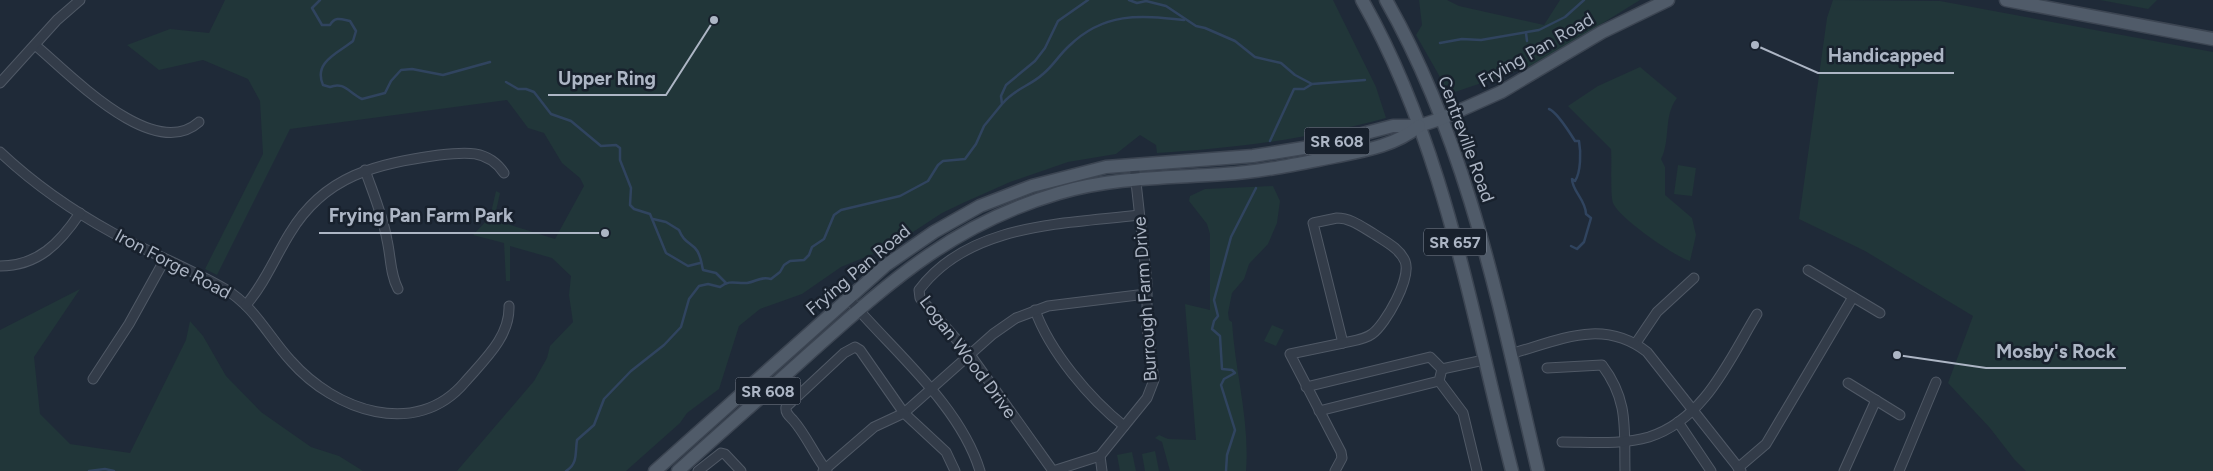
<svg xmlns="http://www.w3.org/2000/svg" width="2213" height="471" viewBox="0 0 2213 471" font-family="Figtree,sans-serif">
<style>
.green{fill:#213639}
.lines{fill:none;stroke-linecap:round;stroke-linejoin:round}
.stream{stroke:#30445f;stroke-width:2.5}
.minor-casing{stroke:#505966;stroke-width:11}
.primary-casing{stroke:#3c4552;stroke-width:15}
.minor{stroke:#333c49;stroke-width:9}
.primary{stroke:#505b69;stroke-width:12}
.labels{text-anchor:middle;stroke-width:5;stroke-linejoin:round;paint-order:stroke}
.shield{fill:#18212d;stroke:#808997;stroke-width:1}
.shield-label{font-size:16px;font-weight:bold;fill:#adb6c5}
.street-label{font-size:18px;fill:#adb6c5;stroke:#18212d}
.leader{fill:none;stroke:#adb6c5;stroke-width:2}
.callout-dot{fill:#adb6c5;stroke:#18212d;stroke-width:2}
.callout-label{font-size:19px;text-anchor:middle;font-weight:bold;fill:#adb6c5;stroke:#18212d;stroke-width:5;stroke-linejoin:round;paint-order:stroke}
</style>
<rect width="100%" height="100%" fill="#1f2a38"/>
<g class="green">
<path d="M225 0H1333L1376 87 1386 118C1308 139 1238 148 1157 153L1156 145 1140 135 1116 154 1068 162 1010 182 965 202 942 213 890 247 841 267 802 294 760 309 739 326 719 389 687 413 680 423 626 471H457L534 381 547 358 550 346 573 322 569 295 571 276 552 258 510 246V281H506L504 243 473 235 490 217 496 191 500 193 494 220 555 239 584 186 580 178 562 163 544 133 528 128 507 100 290 129 217 275 205 269 263 154 260 101 248 79 203 60 159 70 127 45 170 29 209 33Z"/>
<path d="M1419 0H1447L1459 6 1544 25 1560 0H1640L1535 65 1455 92 1448 91 1416 35 1422 25Z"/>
<path d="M1833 0 1940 1 2213 52V471H2026L2014 459 1990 428 1948 383 1973 316 1865 251 1799 219 1827 18Z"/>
<path d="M2100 0H2157L2148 9Z"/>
<path d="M1640 67 1677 98C1663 116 1671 140 1661 159L1665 167V195L1692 218 1696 235 1690 261C1675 257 1618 217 1613 203 1610 195 1612 160 1611 149L1568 106 1598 86Z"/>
<path d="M1678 165 1696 168 1692 196 1674 194Z"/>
<path d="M1273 186 1280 201 1277 223 1268 244 1249 264 1244 279 1232 293 1228 313 1229 320 1232 322C1235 372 1250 421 1246 471H1170L1162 442 1155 438 1159 435 1168 439 1196 440 1185 304 1210 310V234L1207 224 1189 201 1190 196 1205 189Z"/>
<path d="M80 289 34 357 40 414 70 444 130 453 186 340 190 321 203 336 226 376 261 412 311 447 339 456 363 471H0V330Z"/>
<path d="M1272 325 1284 330 1276 346 1264 341Z"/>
<path d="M1155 451 1159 471H1145L1142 454Z"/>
<path d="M1132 452 1136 471H1120L1117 455Z"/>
</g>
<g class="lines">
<g class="stream">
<path d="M320 0 312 8 322 25H330C335 16 341 19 350 21L356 31 353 41C338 53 313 62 323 85L330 87C344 81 349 93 362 99L385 93 391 81 401 70 412 69 443 75 490 62"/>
<path d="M1129 0 1137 3 1146 1 1166 6 1196 26 1205 28 1235 41 1255 57 1281 63 1295 75 1312 84 1365 80"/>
<path d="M1526 33 1527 41"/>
<path d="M1440 43 1462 39 1481 40 1539 30 1565 17 1584 0"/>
<path d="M506 82 518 89H526L534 92 551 114 571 121 601 146 616 145 620 148V160L631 188 630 205 634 209 650 214 666 253 688 266 700 263"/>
<path d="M1003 103C1014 89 1030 86 1043 74 1053 66 1059 55 1069 46 1104 12 1139 15 1184 20"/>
<path d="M1549 109C1557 112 1570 133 1575 141H1579C1581 152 1581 172 1575 181L1572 179C1572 191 1586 200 1586 214L1591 218 1584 242 1577 249 1571 246"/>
<path d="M1270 141 1294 89H1304L1312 84"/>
<path d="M653 219 666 222 679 230C683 240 687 241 695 248 701 254 701 262 703 270L716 273 726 283"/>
<path d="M89 471 105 469 114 471"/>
<path d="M566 471C578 464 575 453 577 440L594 425 604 399 631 371 664 345 681 327 689 299 699 286 708 284 720 287C730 279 736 284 747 283 756 282 760 276 771 279L780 272 784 265 790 261 804 260 809 255 812 247 824 239 834 215 841 210 900 196 928 181 938 165 943 161 965 159 976 144 984 126 1002 104 1001 96 1006 85 1035 61 1045 48 1058 21 1088 0"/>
<path d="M1226 471 1227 455 1235 430 1221 385 1224 379 1235 373 1232 370 1222 369 1220 336 1212 329 1214 321 1218 316 1214 300 1231 237 1256 188"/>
</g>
<defs>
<g id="minor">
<path d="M35 45C69 73 153 163 199 122"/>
<path d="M0 83 57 20 80 0"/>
<path d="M0 152C34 184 73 211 113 233 150 253 189 268 225 289 255 307 268 336 291 361 334 410 416 440 465 382 484 360 510 337 509 306"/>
<path d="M365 170C373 193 383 216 387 240 391 257 390 274 398 289"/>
<path d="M1337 218C1351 218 1362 227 1374 234 1386 242 1399 248 1405 261 1412 278 1385 325 1372 334 1364 340 1351 341 1343 343L1313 223Z"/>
<path d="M0 266C38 266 60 243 80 213"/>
<path d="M1808 270 1880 313"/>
<path d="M848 298C893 351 960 405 980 471"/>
<path d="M246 305C265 283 275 257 290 233 325 175 376 164 439 155 464 152 488 149 504 173"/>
<path d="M1035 310C1050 352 1090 399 1124 426"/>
<path d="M1636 343 1657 312 1694 278"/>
<path d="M1510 354C1558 341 1602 317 1647 352L1741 471"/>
<path d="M1547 368 1602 365C1629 401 1624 428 1625 471"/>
<path d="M1442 369 1484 360"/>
<path d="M93 379 129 324 165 259"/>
<path d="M1439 381 1463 413 1477 471"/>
<path d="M1848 383 1900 415"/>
<path d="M1306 387 1430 357 1442 369"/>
<path d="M1319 411 1439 381 1442 369"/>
<path d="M1678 422 1711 471"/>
<path d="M1562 442C1590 442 1622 445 1649 437 1705 419 1729 360 1757 314"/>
<path d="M1100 456 1102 471"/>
<path d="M1738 468 1766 444 1853 297"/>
<path d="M698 471 721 453 725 454 741 471"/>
<path d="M823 471 874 427 904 413 993 334 1016 318 1048 306 1146 294"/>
<path d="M827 471C814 455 807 436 793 420 789 416 785 413 786 407L844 353 855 347 860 350 904 413 946 452 955 471"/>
<path d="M1053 471 971 356 920 298 919 290C969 223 1064 224 1139 215"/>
<path d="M1053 471 1100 456 1147 398 1154 380 1147 327V282L1134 164"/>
<path d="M1335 471 1342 458 1341 452 1290 354 1343 343"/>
<path d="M1844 471 1876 400"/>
<path d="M1899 471 1936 382"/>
</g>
<g id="primary">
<path d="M1362 0C1444 144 1471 312 1512 471"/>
<path d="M1386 0C1469 146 1500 310 1538 471"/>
<path d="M2006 0 2213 39"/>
<path d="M655 471 886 265 934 232 980 206 1032 186 1106 167 1253 156 1316 146 1393 126H1419L1443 118 1501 92 1602 32 1668 0"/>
<path d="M678 471C722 431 767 392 811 352 891 281 953 224 1059 193 1113 177 1168 178 1224 174 1260 172 1297 164 1333 157 1363 151 1395 146 1419 126"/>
</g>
</defs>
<use href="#minor" class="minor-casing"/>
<use href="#primary" class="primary-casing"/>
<use href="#minor" class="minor"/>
<use href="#primary" class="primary"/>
</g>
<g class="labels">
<g class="shield">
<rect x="1304.5" y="127.5" width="65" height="27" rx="4"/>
<rect x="1424" y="228.5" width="62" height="27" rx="4"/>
<rect x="735.5" y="377.5" width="65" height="27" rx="4"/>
</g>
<g class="shield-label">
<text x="1337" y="147">SR 608</text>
<text x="1455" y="248">SR 657</text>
<text x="768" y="397">SR 608</text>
</g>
<g class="street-label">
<text transform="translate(1536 50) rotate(-30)" y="6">Frying Pan Road</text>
<text transform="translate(1466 139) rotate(70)" y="6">Centreville Road</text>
<text transform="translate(173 264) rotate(28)" y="6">Iron Forge Road</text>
<text transform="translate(858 270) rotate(-40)" y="6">Frying Pan Road</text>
<text transform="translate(1145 299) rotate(-94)" y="6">Burrough Farm Drive</text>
<text transform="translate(968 357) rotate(53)" y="6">Logan Wood Drive</text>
</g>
</g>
<path class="leader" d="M1755 45L1818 73H1954M714 20L666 95H548M605 233L524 233H319M1897 355L1986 368H2126"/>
<g class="callout-dot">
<circle cx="1755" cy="45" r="5"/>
<circle cx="714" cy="20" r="5"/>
<circle cx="605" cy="233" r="5"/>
<circle cx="1897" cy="355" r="5"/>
</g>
<g class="callout-label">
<text x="1886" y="62">Handicapped</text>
<text x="607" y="85">Upper Ring</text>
<text x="421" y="222">Frying Pan Farm Park</text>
<text x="2056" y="358">Mosby's Rock</text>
</g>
</svg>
